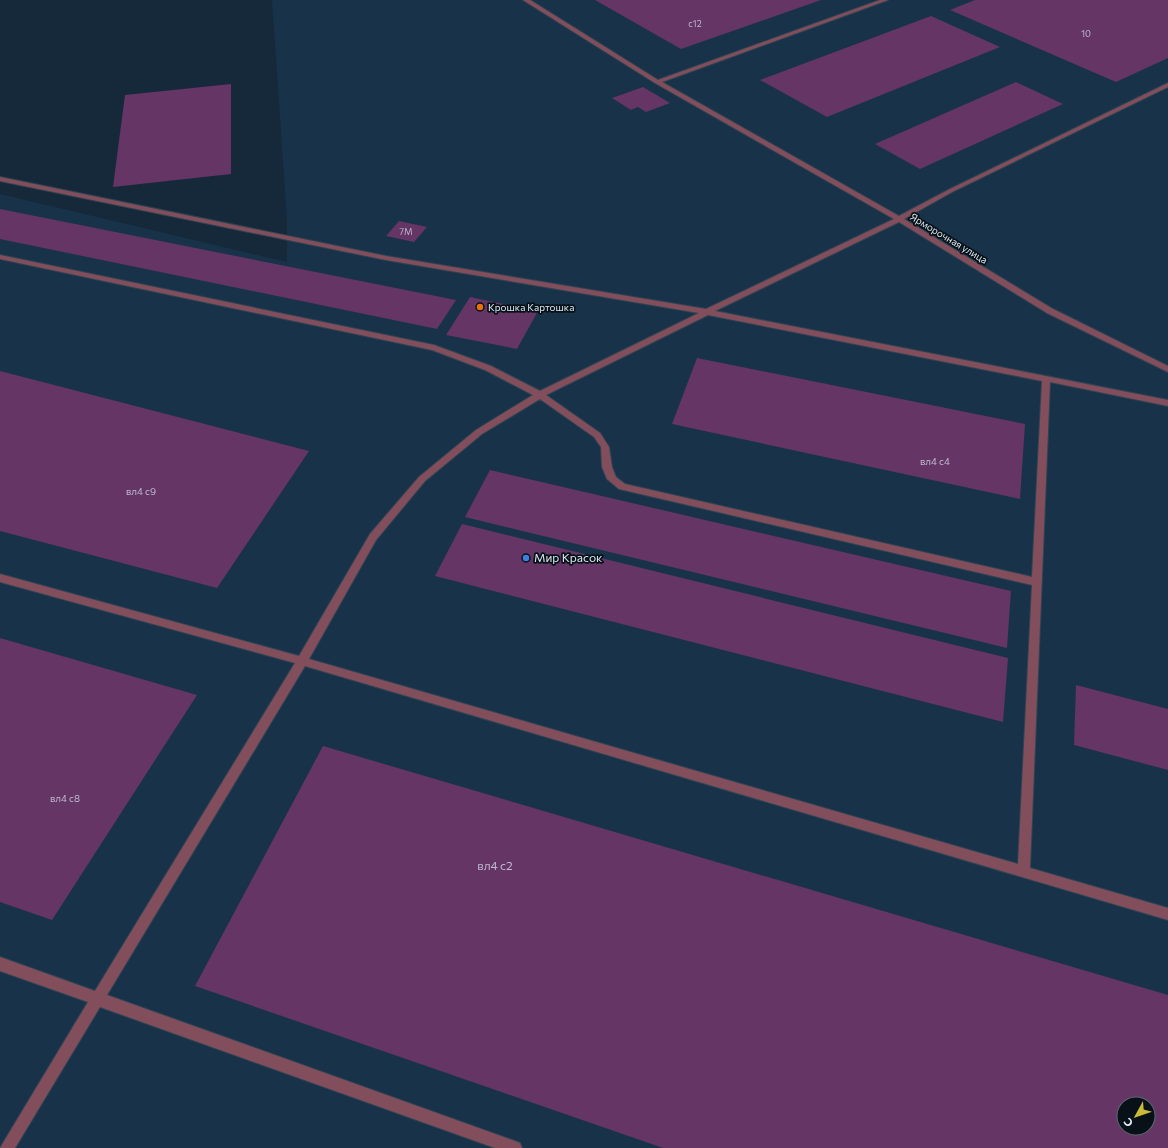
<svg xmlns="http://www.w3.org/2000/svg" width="1168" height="1148" viewBox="0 0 1168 1148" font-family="Commissioner,sans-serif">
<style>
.built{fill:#183349;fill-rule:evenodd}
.building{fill:#643565;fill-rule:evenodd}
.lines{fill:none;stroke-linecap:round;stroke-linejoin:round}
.service-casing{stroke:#314454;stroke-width:2}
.service{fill:#824e5b;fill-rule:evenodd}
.food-dot{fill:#e8710a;stroke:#081118;stroke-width:1.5}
.shop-dot{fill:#3f7fe0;stroke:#081118;stroke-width:1.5}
.labels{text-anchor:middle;stroke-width:3.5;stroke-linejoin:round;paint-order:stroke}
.far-number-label{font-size:9px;fill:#bdbad0}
.far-street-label{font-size:10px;fill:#dbe7f3;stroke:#081118}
.far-poi-label{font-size:10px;fill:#dbe7f3;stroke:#081118;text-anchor:start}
.number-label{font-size:10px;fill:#bdbad0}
.poi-label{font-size:12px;fill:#dbe7f3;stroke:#081118;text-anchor:start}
.near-number-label{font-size:12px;fill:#bdbad0}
</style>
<rect width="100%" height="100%" fill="#15293a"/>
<path class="built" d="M272 0H1168V1148H0V194L287 262V219ZM1124 1104H1148V1128H1124Z"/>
<g class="building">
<path d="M595 0H821L681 49Z"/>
<path d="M975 0H1168V58L1116 82 950 10Z"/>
<path d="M931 16 1000 47 827 117 760 80Z"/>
<path d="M1016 82 1063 104 920 169 875 144Z"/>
<path d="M231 84V174L113 187 125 95Z"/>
<path d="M643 87 670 103 646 112 638 107 631 110 612 98Z"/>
<path d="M0 209 456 300 437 329 0 239Z"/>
<path d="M399 221 427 227 414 242 386 236Z"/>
<path d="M470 297 538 311 517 349 446 335Z"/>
<path d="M697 358 1025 424 1020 499 672 424Z"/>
<path d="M0 371 309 451 217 588 0 531Z"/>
<path d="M490 470 1011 591 1007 648 465 517Z"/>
<path d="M462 524 1008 658 1003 722 435 576Z"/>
<path d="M0 638 197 695 52 920 0 902Z"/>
<path d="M1076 685 1168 709V770L1074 745Z"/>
<path d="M323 746 1168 995V1148H663L195 986ZM1124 1104H1148V1128H1124Z"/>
</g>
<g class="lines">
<defs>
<path id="service" d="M523 0H530L658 80 880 0H888L662 82 899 216 950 189 1168 83V87L954 191 904 219 1053 309 1168 366V372L1047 313 899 222 715 311 1168 400V406L1050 382 1030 868 1168 908V920L305 666 107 995 515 1141 520 1143 522 1148H495L100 1007 15 1148H0L88 1002 0 971V957L95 991 295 663 0 582V574L299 656 370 534 419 477 476 430 533 395 485 370 432 350 0 259V255L434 345 491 366 540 391 699 313 386 260 0 181V177L386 256 706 309 894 219 655 83ZM708 315 1042 381 1032 577 625 484 616 477 612 467 609 447 600 433 546 395ZM540 399 594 437 601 447 602 467 607 479 619 489 1032 585 1018 864 309 659 376 540 425 481 482 434Z"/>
</defs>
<use href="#service" class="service-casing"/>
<use href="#service" class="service"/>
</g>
<circle class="food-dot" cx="480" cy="307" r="4"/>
<circle class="shop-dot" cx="526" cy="558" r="4"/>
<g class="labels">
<g class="far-number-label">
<text x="695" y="27">с12</text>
<text x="1086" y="37">10</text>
<text x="406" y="235">7М</text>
</g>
<g class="far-street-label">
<text transform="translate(949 238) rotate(31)" y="4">Ярморочная улица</text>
</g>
<g class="far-poi-label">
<text x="488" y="311">Крошка Картошка</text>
</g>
<g class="number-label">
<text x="935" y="465">вл4 с4</text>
<text x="141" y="495">вл4 с9</text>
<text x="65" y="802">вл4 с8</text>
</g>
<g class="poi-label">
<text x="534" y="562">Мир Красок</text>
</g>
<g class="near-number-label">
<text x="495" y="870">вл4 с2</text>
</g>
</g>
<g transform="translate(1136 1116) rotate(230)"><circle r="19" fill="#081118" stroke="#5c6770"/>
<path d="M0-3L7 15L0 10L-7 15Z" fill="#caba39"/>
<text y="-6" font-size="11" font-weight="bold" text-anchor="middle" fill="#dbe7f3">С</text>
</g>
</svg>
